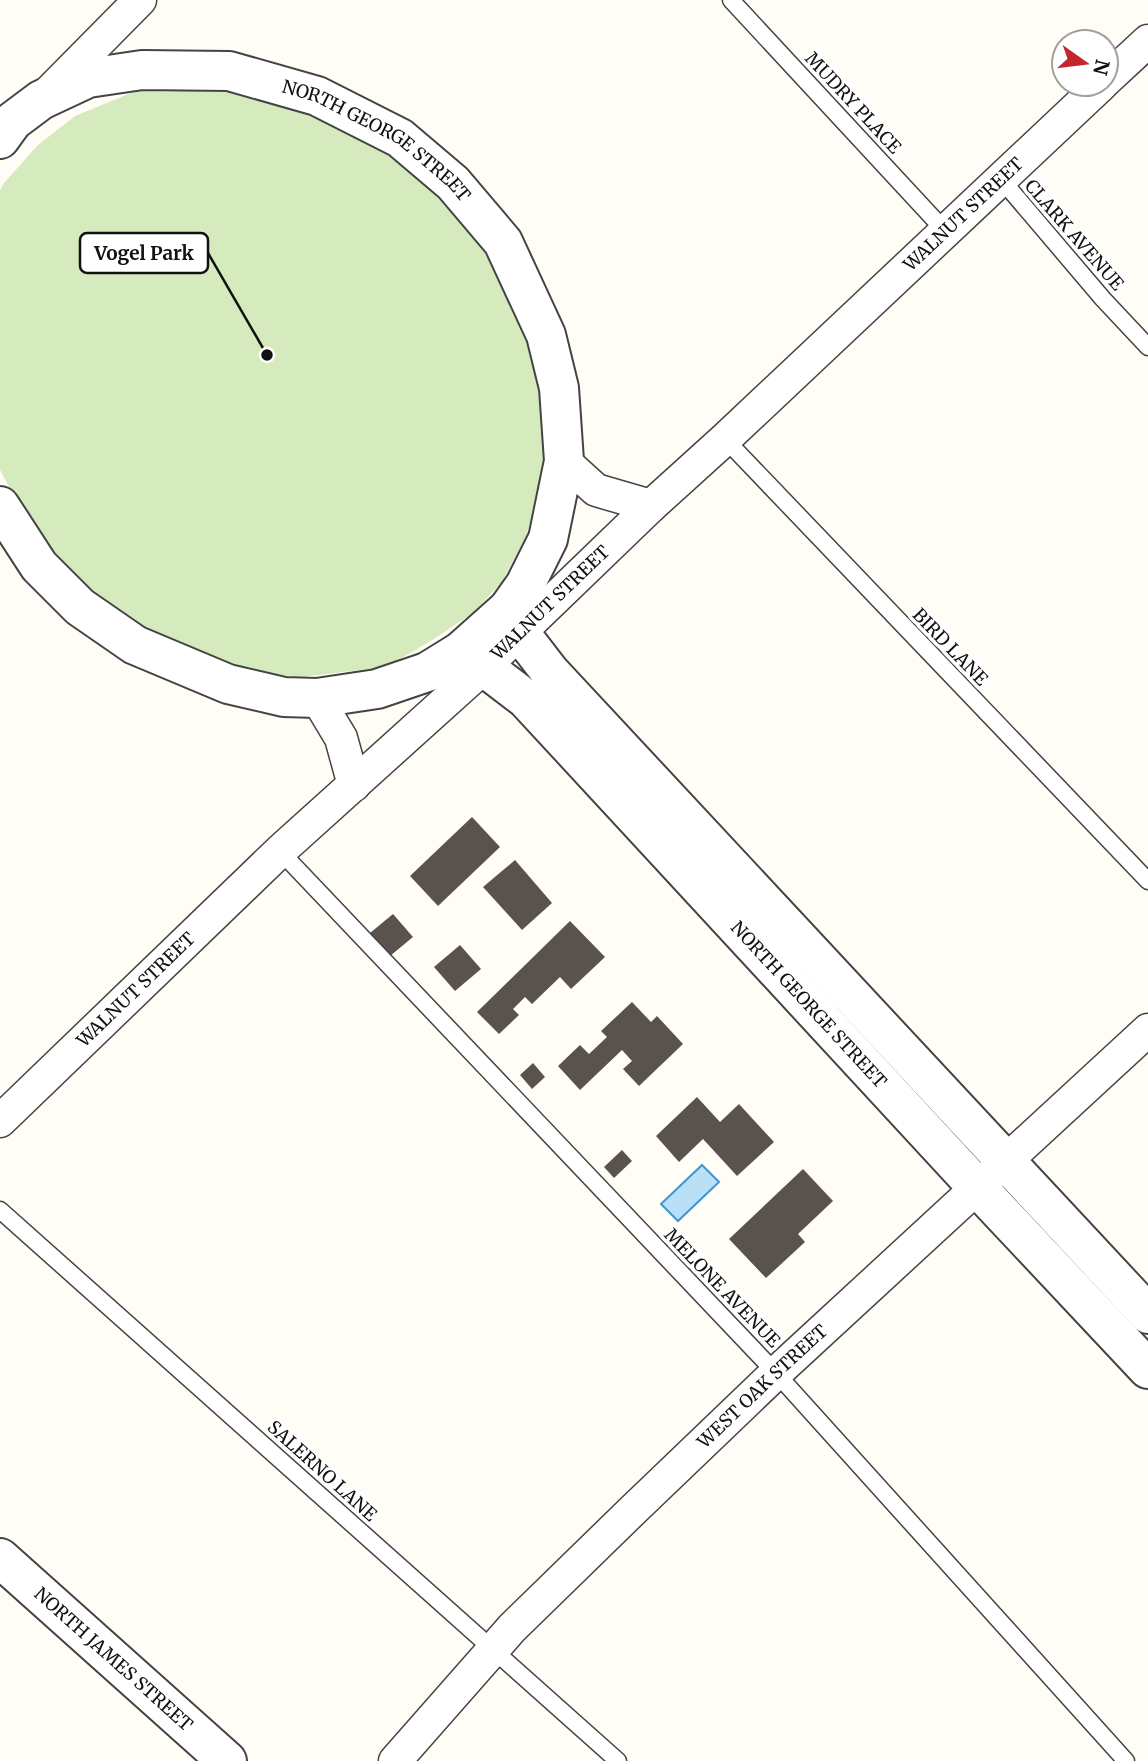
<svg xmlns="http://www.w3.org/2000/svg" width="1148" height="1761" viewBox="0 0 1148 1761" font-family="Merriweather,serif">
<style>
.green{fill:#d5ebbd}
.water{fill:#b9e0f7;stroke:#3f96cf;stroke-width:2}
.building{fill:#5a524d}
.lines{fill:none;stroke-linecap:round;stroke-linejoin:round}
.service-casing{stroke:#444;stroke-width:19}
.minor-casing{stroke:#444;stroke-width:35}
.tertiary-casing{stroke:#444;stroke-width:42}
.service{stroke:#fff;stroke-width:16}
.minor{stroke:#fff;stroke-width:32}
.tertiary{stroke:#fff;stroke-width:38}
.labels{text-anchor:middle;stroke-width:7;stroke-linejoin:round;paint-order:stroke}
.street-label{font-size:18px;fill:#111;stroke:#fff}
.leader{fill:none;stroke:#111;stroke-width:2.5}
.callout-dot{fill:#111;stroke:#fff;stroke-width:2.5}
.callout{fill:#fff;stroke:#111;stroke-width:2.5}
.callout-label{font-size:19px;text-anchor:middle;font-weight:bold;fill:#111}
</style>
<rect width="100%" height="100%" fill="#fffdf5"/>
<path class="green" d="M193 81 251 86 365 132 459 213 493 257 524 317 545 394 549 446 542 484 526 536 501 583 473 613 429 642 386 667 301 677 248 671 189 649 134 622 73 575 31 527 0 470V190L4 183 38 145 75 116 131 93Z"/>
<path class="water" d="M702 1165 719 1182 678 1221 661 1204Z"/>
<g class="building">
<path d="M472 817 500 847 438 906 410 876Z"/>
<path d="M515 860 552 903 522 930 483 887Z"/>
<path d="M393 914 413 937 390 956 370 933Z"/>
<path d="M570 921 605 957 571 989 560 977 532 1004 525 997 513 1009 519 1015 499 1034 477 1012Z"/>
<path d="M460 945 481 969 455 991 434 967Z"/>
<path d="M632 1002 651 1022 657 1016 683 1044 639 1086 623 1069 632 1061 622 1050 580 1090 558 1066 580 1045 589 1054 607 1037 601 1031Z"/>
<path d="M533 1063 545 1077 532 1089 520 1075Z"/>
<path d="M697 1097 720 1122 739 1104 774 1142 737 1176 703 1139 679 1162 656 1136Z"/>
<path d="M622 1150 632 1161 614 1178 604 1167Z"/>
<path d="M803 1169 833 1201 798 1234 805 1242 766 1278 729 1239Z"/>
</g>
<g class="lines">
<defs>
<g id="service">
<path d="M731 0 946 232"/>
<path d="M1001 179 1103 299 1148 347"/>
<path d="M725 439 1148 881"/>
<path d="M280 851 776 1373 1126 1761"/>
<path d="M0 1210 618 1761"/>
</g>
<g id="minor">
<path d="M1106 80 1148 41"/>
<path d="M49 92 140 0"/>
<path d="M564 461 596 490 651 506"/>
<path d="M317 698 341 738 354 785"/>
<path id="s1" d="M0 1121 280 851 484 667 651 506 725 439 1102 84"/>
<path id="s2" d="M395 1761 512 1628 632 1511 776 1373 1148 1030"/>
</g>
<g id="tertiary">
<path id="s3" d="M0 139 13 121 41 100 88 78 142 70 229 71 317 96 400 138 453 183 503 242 546 335 559 388 564 461 548 539 525 585 508 609 461 651 427 672 377 689 317 698 284 697 228 684 135 645 80 607 39 566 0 506"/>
<path d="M508 609 520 633 550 672 1148 1314"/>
<path id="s4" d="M461 651 484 667 526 699 977 1187 1148 1369"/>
<path id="s5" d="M0 1558 227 1761"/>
</g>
</defs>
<use href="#service" class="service-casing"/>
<use href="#minor" class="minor-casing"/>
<use href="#tertiary" class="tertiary-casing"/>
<use href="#service" class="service"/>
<use href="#minor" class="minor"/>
<use href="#tertiary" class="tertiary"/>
</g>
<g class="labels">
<g class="street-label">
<text transform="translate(853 103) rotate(47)" y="6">MUDRY PLACE</text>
<text dy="6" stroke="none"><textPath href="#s3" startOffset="416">NORTH GEORGE STREET</textPath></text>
<text dy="6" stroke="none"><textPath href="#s1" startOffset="1323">WALNUT STREET</textPath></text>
<text transform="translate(1074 235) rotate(49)" y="6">CLARK AVENUE</text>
<text dy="6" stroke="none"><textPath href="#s1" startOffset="756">WALNUT STREET</textPath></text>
<text transform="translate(950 647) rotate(46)" y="6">BIRD LANE</text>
<text dy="6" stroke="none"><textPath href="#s1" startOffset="189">WALNUT STREET</textPath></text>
<text dy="6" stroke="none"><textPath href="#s4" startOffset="497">NORTH GEORGE STREET</textPath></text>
<text transform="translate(722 1288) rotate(46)" y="6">MELONE AVENUE</text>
<text dy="6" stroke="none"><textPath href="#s2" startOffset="525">WEST OAK STREET</textPath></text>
<text transform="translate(322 1471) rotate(42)" y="6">SALERNO LANE</text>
<text dy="6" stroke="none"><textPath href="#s5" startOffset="152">NORTH JAMES STREET</textPath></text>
</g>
</g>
<path class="leader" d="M267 355L208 253"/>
<circle class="callout-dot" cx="267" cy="355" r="7"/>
<rect class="callout" x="80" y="233" width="128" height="40" rx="7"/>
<g class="callout-label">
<text x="144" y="260">Vogel Park</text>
</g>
<g transform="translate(1085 63) rotate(104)"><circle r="33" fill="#ffffff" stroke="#a0a0a0" stroke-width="2"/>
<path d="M0-5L12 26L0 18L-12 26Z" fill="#c4262e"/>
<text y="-10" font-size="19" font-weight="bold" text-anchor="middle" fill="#111111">N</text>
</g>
</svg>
